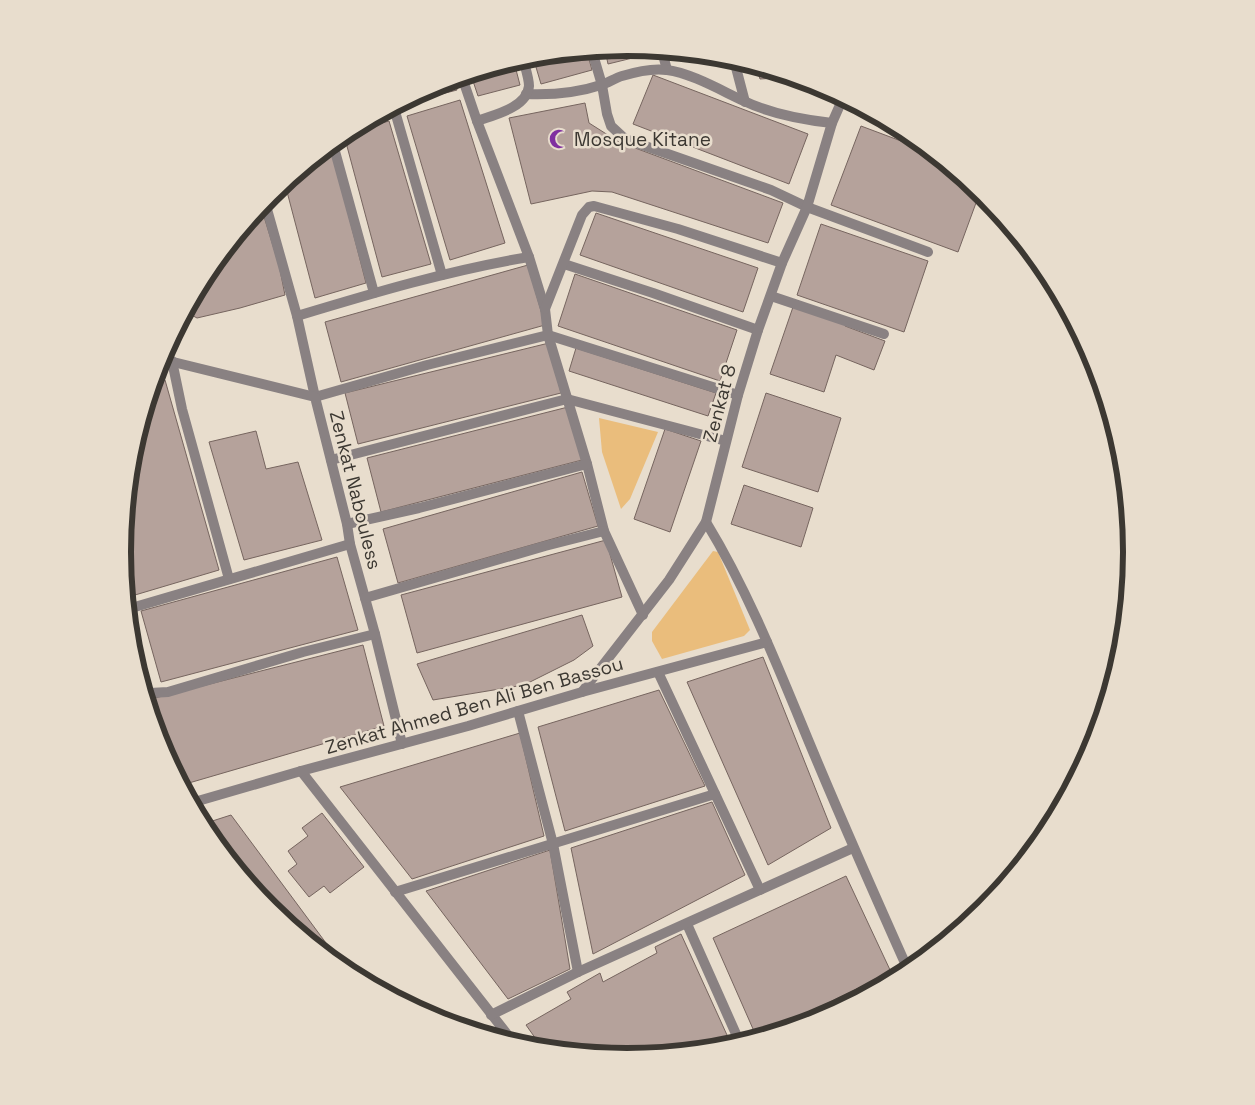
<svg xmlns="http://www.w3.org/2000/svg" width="1255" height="1105" viewBox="0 0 1255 1105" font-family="'Space Grotesk',sans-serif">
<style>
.green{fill:#eabd7c}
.building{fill:#b5a29b;stroke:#76655f}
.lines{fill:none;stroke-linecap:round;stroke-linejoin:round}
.minor{stroke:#898182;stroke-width:10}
.labels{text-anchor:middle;stroke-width:5;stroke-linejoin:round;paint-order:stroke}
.poi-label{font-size:19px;fill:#3c3832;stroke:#e8ddcd;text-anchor:start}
.street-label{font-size:19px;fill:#3c3832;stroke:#e8ddcd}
.rim{fill:none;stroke:#3c3832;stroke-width:6}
</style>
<rect width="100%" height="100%" fill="#e8ddcd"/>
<g class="green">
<path d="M599 418 658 432 630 499 621 509 602 452Z"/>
<path d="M713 551 718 552 750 630 744 636 662 659 652 641V632Z"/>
</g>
<g class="building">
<path d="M628 48 652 50 653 53 608 64 605 50Z"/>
<path d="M587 52 592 70 541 84 533 57Z"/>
<path d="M514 62 520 85 478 96 471 75Z"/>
<path d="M756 66 793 77 760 79Z"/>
<path d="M653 75 808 134 789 184 633 124Z"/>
<path d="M454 80 457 90 404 104V102L435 86Z"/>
<path d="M460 100 505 243 450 260 407 116Z"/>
<path d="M585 103 589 123 619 142 783 203 768 243 612 192 592 191 531 204 509 118Z"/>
<path d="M389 121 431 264 382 277 344 135 347 133Z"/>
<path d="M861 126 933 153 980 192 958 252 831 205Z"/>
<path d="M331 146 366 283 315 298 285 184Z"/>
<path d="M261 207 279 265 285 295 240 308 197 318 186 312 208 272Z"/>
<path d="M596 213 758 268 743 312 580 255Z"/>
<path d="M821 224 928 261 904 332 797 295Z"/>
<path d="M528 265 545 325 341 382 325 322Z"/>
<path d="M575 274 737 330 720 381 558 326Z"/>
<path d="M793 307 846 325 845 326 885 341 874 370 836 355 824 392 770 374Z"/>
<path d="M549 343 561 393 358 444 345 393Z"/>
<path d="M576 348 716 393 708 416 569 371Z"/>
<path d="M156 376 165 380 219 570 135 595 123 549 132 454Z"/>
<path d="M766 393 841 418 818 492 742 467Z"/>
<path d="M568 407 582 460 381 512 367 458Z"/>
<path d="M665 429 701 441 670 532 634 519Z"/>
<path d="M256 431 266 469 298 462 322 540 244 560 209 442Z"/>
<path d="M582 472 598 526 398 583 383 529Z"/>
<path d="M744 485 813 508 801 547 731 524Z"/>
<path d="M606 540 622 597 417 653 401 595Z"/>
<path d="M337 557 358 630 161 682 141 611Z"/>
<path d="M582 615 593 646 574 660 524 685 433 700 417 664Z"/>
<path d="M363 645 384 726 182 785 161 745 147 700Z"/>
<path d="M763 657 831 828 768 865 687 682Z"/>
<path d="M659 690 705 786 565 831 538 727Z"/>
<path d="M520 733 544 836 412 879 340 787Z"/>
<path d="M712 802 745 875 593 954 571 848Z"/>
<path d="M322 813 364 867 330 893 324 886 309 897 288 871 297 864 288 851 308 836 302 828Z"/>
<path d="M231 815 349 974 270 909 207 833 203 824Z"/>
<path d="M550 850 570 969 508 999 426 891Z"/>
<path d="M846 876 891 972 757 1038 713 938Z"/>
<path d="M681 934 732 1046 627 1057 543 1049 526 1025 571 999 567 992 600 973 603 982 657 953 655 947Z"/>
</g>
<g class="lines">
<g class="minor">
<path d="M592 51 602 85 607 114 611 126 625 139 771 190 807 207 928 252"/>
<path d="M662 51 667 70"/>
<path d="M734 60 745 102"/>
<path d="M462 77 477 121 529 257 545 309 548 335 587 464 604 531 643 615"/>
<path d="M526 94C551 95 577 93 601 85 608 83 615 78 622 76 635 72 654 68 667 70 691 73 722 91 744 101 771 114 804 120 832 123"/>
<path d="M394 108 442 275"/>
<path d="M477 121C493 115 527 108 529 86 529 78 525 67 523 59"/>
<path d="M333 144 374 293"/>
<path d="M265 202 297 316 315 397 427 365 548 335 738 395"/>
<path d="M564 264 653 293 758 330"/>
<path d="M771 296 884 334"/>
<path d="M545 309 582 215 589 207 594 206 678 229 782 263"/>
<path d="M297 316C373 293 450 270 529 257"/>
<path d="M161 359 315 397 347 524 350 544 375 634 402 744"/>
<path d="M172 361 182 409 229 579"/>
<path d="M331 460 567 399 726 441"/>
<path d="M706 522C748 591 778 667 809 742 841 819 875 896 909 972"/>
<path d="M347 524 419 508 587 464"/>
<path d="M365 598 545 546 604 531"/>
<path d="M128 609 350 544"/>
<path d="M658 672 760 890"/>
<path d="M144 690 150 693 168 692 303 652 375 634"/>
<path d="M582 692 669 580 706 522 738 395 758 330 782 263 807 207 832 123 843 98"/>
<path d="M518 711 553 844 578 972"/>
<path d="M301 771 514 1043"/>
<path d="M191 803 301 771 468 726 582 692 767 642"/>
<path d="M395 892 715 794"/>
<path d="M687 924 740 1043"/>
<path d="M491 1015 578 972 853 848"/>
<path d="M797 1026 872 992"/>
</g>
</g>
<defs>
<symbol id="mosque-bare" viewBox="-9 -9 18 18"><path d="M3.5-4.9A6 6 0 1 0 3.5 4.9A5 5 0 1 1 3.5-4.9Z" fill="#8030a0" stroke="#e8ddcd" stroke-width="2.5" paint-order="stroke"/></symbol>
</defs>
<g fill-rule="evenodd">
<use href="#mosque-bare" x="545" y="125" width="28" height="28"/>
</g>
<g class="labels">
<g class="poi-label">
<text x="574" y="146">Mosque Kitane</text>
</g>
<g class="street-label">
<text transform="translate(719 403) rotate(-75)" y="7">Zenkat 8</text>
<text transform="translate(356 490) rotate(76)" y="7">Zenkat Nabouless</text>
<text transform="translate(474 705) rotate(-16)" y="7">Zenkat Ahmed Ben Ali Ben Bassou</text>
</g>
</g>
<path d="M0 0H1255V1105H0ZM131 552a496 496 0 1 1 992 0a496 496 0 1 1-992 0Z" fill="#e8ddcd" fill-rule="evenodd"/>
<path class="rim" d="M131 552a496 496 0 1 1 992 0a496 496 0 1 1-992 0Z"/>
</svg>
